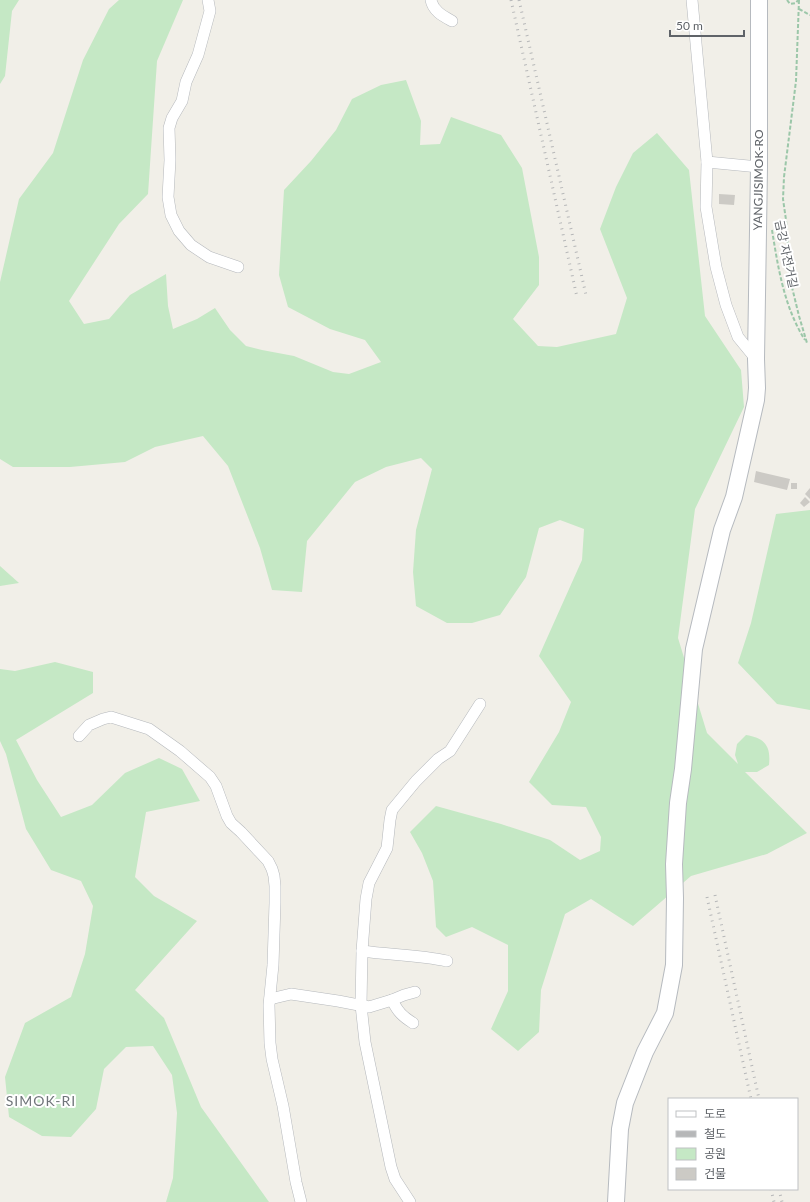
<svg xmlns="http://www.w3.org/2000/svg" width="810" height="1202" viewBox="0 0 810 1202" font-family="Lato,'Noto Sans KR',sans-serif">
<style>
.green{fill:#c5e8c5}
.building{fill:#cccac5}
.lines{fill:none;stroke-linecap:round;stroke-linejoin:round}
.street-casing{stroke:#b5b8bc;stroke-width:12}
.secondary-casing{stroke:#b6babf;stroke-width:18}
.path{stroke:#9cc7a9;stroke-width:2;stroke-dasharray:4 2;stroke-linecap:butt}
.street{stroke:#fff;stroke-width:11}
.secondary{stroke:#fff;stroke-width:16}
.rail{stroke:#b6b7b8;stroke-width:3;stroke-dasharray:1 5;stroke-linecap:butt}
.labels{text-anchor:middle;stroke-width:4;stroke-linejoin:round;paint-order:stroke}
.street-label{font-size:12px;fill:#5f6368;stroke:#fff}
.quarter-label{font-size:14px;letter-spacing:1px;fill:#70757a;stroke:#fff}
</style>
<rect width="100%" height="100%" fill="#f1efe8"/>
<g class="green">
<path d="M0 0H19L12 11 5 76 0 84Z"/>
<path d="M119 0H183L157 61 148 194 119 224 69 301 84 324 109 319 130 295 166 274 168 306 173 329 197 319 215 308 230 330 246 346 262 350 294 356 333 372 349 374 381 362 365 340 330 329 288 307 279 275 284 190 311 161 336 130 352 99 381 85 406 80 421 121 420 145 440 144 451 117 501 135 522 168 539 257V285L513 319 538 346 557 347 616 334 627 298 600 229 616 187 633 153 657 133 689 170 705 316 741 370 744 407 695 509 678 638 707 733 738 764 735 755 737 744 746 735C765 738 771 746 769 765L757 772H745L807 833 767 854 691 876 633 926 591 899 565 914 541 990 539 1032 518 1051 491 1029 508 991V945L472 927 446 937 436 927 433 881 422 853 410 832 436 806 501 824 550 840 580 860 600 851 601 837 586 807 552 805 529 782 559 732 571 702 539 656 582 560 584 529 560 520 539 528 526 577 500 615 472 623H447L416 606 413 572 416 530 432 469 421 458 386 467 355 482 307 541 302 592 272 590 260 548 228 466 203 436 155 447 125 462 70 467H13L0 459V282L19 199 53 153 83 60 109 9Z"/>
<path d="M810 510V710L777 704 738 663 751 623 776 514Z"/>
<path d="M0 566 19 583 0 586Z"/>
<path d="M55 662 93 672V693L16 740 37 780 61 817 92 805 125 773 159 758 182 769 200 801 146 812 135 877 154 896 197 921 135 990 164 1018 201 1107 269 1202H166L173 1178 177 1113 172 1075 153 1046 126 1047 104 1069 96 1109 71 1137 42 1136 9 1117 5 1077 25 1023 71 997 85 954 93 906 81 881 51 870 26 829 6 754 0 741V669L15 671Z"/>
</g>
<g class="building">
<path d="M719 194 735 195 734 205 719 204Z"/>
<path d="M756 471 790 479 787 490 754 482Z"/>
<rect x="791" y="483" width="6" height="6"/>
<path d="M810 488V499L805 494Z"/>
<path d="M805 497 810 502 804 507 800 503Z"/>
</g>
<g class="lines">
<defs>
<g id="street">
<path d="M208 0 210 11 198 55 186 82 182 101 172 118 169 128 170 160 168 197 171 215 179 231 191 245 209 257 238 267"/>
<path d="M431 0C433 11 443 16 452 21"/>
<path d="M692 0 707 162 706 207 716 267 726 305 738 337 756 359"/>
<path d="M707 162 759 167"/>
<path d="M79 736 89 725 103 719 111 717 149 729 180 751 210 777 216 786 227 816 231 823 241 832 268 861 272 869 274 876 275 886V903L273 965 269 1005 270 1043 272 1059 283 1106 296 1182 301 1202"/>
<path d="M362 951C390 955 419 955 447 961"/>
<path d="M270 999 291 994 338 1001 369 1007 392 1000 404 995 415 992"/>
<path d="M392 1000C398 1012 402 1016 413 1023"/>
<path d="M410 1202 395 1179 391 1167 365 1042 361 1005 362 951 366 899 369 883 387 848 390 820 392 810 416 781 438 759 450 751 480 704"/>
</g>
<g id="secondary">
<path id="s1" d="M616 1202 620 1129 625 1103 645 1052 665 1013 674 965 675 898 674 864 678 803 683 769 694 649 722 530 734 497 756 400 757 388 756 359 759 167V0"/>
</g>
</defs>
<use href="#street" class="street-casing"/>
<use href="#secondary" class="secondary-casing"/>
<g class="path">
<path d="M787 0 790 4 796 3 798 0"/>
<path d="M799 0 796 81 784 177 783 199 786 220 790 279 799 316 807 343"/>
<path d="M799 9 810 15"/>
<path d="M772 230C778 267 784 307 805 340"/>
</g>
<use href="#street" class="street"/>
<use href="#secondary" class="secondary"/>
<g class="rail">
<path d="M511 0 577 297"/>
<path d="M519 0 586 295"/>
<path d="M715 895 759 1099"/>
<path d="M707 897 751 1099"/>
<path d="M771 1189 774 1202"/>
<path d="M779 1189 782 1202"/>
</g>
</g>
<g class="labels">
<g class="street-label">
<text dy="4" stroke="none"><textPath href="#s1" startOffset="1041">YANGJISIMOK-RO</textPath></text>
<text transform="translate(786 254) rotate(78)" y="4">금강 자전거길</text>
</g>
<g class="quarter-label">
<text x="41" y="1106">SIMOK-RI</text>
</g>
</g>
<rect x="668" y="1098" width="130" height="92" fill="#ffffff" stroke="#bfc1c3"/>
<rect x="676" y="1111" width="20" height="6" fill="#ffffff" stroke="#bfc1c3"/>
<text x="704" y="1118" font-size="12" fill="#5f6368">도로</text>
<rect x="676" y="1131" width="20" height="6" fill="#b6b7b8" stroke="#bfc1c3"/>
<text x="704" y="1138" font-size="12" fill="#5f6368">철도</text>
<rect x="676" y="1148" width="20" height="12" fill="#c5e8c5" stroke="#bfc1c3"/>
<text x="704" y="1158" font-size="12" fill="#5f6368">공원</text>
<rect x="676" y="1168" width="20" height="12" fill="#cccac5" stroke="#bfc1c3"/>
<text x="704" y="1178" font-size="12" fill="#5f6368">건물</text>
<path d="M670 30v6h74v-6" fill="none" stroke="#5f6368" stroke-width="2"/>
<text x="676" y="30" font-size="12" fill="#5f6368" stroke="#ffffff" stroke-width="3" paint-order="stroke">50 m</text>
</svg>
